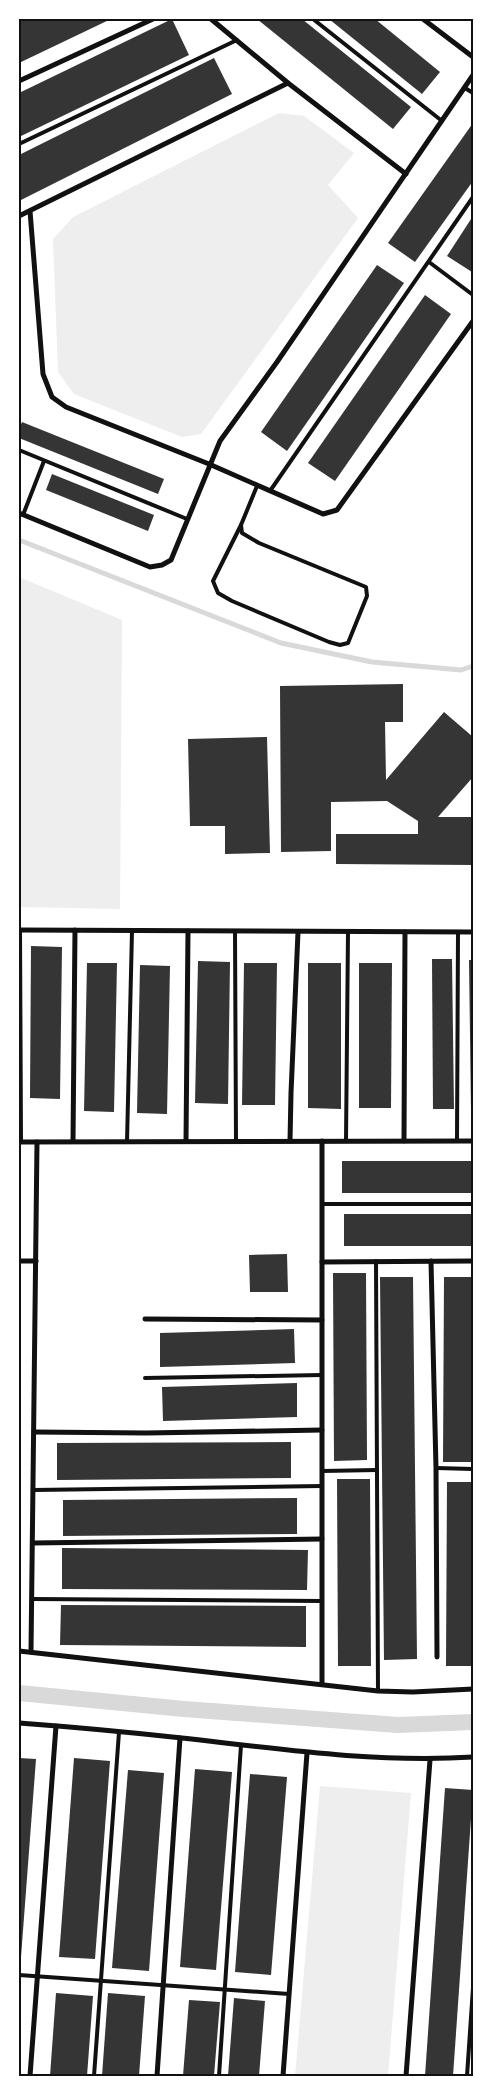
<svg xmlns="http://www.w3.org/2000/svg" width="492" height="2095" viewBox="0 0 492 2095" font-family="'Noto Serif',serif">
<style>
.green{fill:#eee}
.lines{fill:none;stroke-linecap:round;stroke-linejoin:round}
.stream{stroke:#d9d9d9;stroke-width:5}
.canal{stroke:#d9d9d9;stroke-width:16}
.building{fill:#353535}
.service{stroke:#111;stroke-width:4}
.minor{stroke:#111;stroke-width:5}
.neatline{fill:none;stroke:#111;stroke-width:2}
</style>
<rect width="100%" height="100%" fill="#fff"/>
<g class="green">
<path d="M279 113 304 116 354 153 328 185 358 218 201 434 182 437 74 394 58 372 53 239 73 217Z"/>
<path d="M19 577 122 620 120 909 19 907Z"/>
<path d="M320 1786 411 1793 388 2076H295Z"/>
</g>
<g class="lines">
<path class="stream" d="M19 540 281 643 372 662 461 670 473 666"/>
<path class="canal" d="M19 1693 184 1709 398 1725 473 1722"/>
</g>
<g class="building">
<path d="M19 19H111L19 63Z"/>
<path d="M172 19 189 55 19 137V93Z"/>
<path d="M257 19H302L411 107 393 129Z"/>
<path d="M329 19H375L440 72 422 94Z"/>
<path d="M214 58 232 94 19 201V155Z"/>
<path d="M473 123V181L415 262 388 243Z"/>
<path d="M473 216V270L472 272 447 256Z"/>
<path d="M377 265 404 283 287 451 261 432Z"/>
<path d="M425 295 451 314 335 481 308 463Z"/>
<path d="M22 422 164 479 158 494 19 438V429Z"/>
<path d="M52 474 154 515 148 531 46 490Z"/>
<path d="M403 684V722H385L386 780 444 712 473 737V777L438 817H473V865L336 864V834H418V821L387 801 331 802V851L281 852 280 686Z"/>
<path d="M267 737 270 853 225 854V826H190L188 739Z"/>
<path d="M31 946 62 947 60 1099 30 1098Z"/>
<path d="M432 959H452L454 1109H433Z"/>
<path d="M469 960H473V1110H471Z"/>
<path d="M198 961 230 962 228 1104 195 1103Z"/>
<path d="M87 963H117L114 1112 84 1111Z"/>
<path d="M244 963H277L275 1105H242Z"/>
<path d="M308 963H341V1109L308 1108Z"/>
<path d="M359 963H392L391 1108H359Z"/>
<path d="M140 965 170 966 167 1114 137 1113Z"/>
<rect x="342" y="1161" width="131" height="32"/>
<rect x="344" y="1214" width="129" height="32"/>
<path d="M287 1254 288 1292H250L249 1255Z"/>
<path d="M333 1273H366L367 1460 334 1461Z"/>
<path d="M380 1277H413L417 1659 384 1660Z"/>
<path d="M444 1277H473V1462H443Z"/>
<path d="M294 1329 295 1363 160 1367V1333Z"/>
<path d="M297 1383V1417L163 1421 162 1387Z"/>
<path d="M291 1442V1478L57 1480V1443Z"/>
<path d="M337 1479H370L371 1666H338Z"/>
<path d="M447 1482H473V1666H446Z"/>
<path d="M297 1498V1534L63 1536V1500Z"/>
<path d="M62 1548 308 1550 307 1590 62 1589Z"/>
<path d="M61 1605 306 1606V1647L60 1645Z"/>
<path d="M19 1758 36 1759 21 1957H19Z"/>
<path d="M74 1758 110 1761 95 1959 59 1957Z"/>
<path d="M195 1769 232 1772 216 1970 180 1967Z"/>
<path d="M128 1770 164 1773 149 1971 112 1968Z"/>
<path d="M250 1774 287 1777 271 1975 235 1972Z"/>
<path d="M445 1788 473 1790 453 2076H425Z"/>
<path d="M56 1993 93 1996 87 2076H50Z"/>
<path d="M108 1993 145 1996 139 2076H102Z"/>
<path d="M234 1998 265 2001 259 2076H228Z"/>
<path d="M189 2000 220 2002 214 2076H183Z"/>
</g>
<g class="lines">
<g class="service">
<path d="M313 19 442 121"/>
<path d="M465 88 473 93"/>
<path d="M19 144 237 40"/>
<path d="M429 262 473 295"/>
<path d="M19 450 187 519"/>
<path d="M270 491 473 197"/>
<path d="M23 515 44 461"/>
<path d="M241 525 242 533 259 543 366 587 367 596 348 643 340 645 329 642 232 601 218 593 213 581Z"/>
<path d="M241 525 257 486"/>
<path d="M20 930 21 1142"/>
<path d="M235 931 236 1141"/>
<path d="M346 1141 348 932"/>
<path d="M457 1141 458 932"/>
<path d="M127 1142 132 931"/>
<path d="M322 1204H473"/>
<path d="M376 1261 378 1691"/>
<path d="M145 1378 322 1375"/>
<path d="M436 1468 473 1469"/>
<path d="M322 1471 377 1470"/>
<path d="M33 1490 322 1486"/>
<path d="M32 1599 322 1601"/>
<path d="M19 1975 289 1994"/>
<path d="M94 2076 119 1732"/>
<path d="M219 2076 241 1745"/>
<path d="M467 2076 473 1988"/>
</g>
<g class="minor">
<path d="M211 19 288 83 406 174"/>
<path d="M423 19 473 57"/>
<path d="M19 81 153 19"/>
<path d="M30 211 43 374 52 397 66 407 209 464 323 514 337 510 473 321"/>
<path d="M19 216 288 83"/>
<path d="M19 513 150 567 162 565 171 560 220 441 277 362 473 75"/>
<path d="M19 930 473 932"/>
<path d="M73 1141 75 930"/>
<path d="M186 1141 188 931"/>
<path d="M290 1141 291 1093 298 932"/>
<path d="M404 1141 405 932"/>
<path d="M19 1142 473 1141"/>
<path d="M19 1261H36"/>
<path d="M431 1261 436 1468 437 1657"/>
<path d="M322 1262 473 1261"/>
<path d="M145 1319 322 1320"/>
<path d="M34 1432 146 1433 322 1430"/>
<path d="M33 1543 322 1539"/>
<path d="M19 1651 378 1691 413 1692 473 1689"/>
<path d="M31 1652 37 1142"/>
<path d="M322 1683V1141"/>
<path d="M19 1723C73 1727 127 1732 182 1738 279 1749 375 1763 473 1757"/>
<path d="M30 2076 56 1726"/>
<path d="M157 2076 180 1738"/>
<path d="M283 2076 307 1753"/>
<path d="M406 2076 430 1760"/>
</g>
</g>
<rect width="492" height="2095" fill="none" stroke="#ffffff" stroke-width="40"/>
<rect x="20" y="20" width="452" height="2055" class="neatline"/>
</svg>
